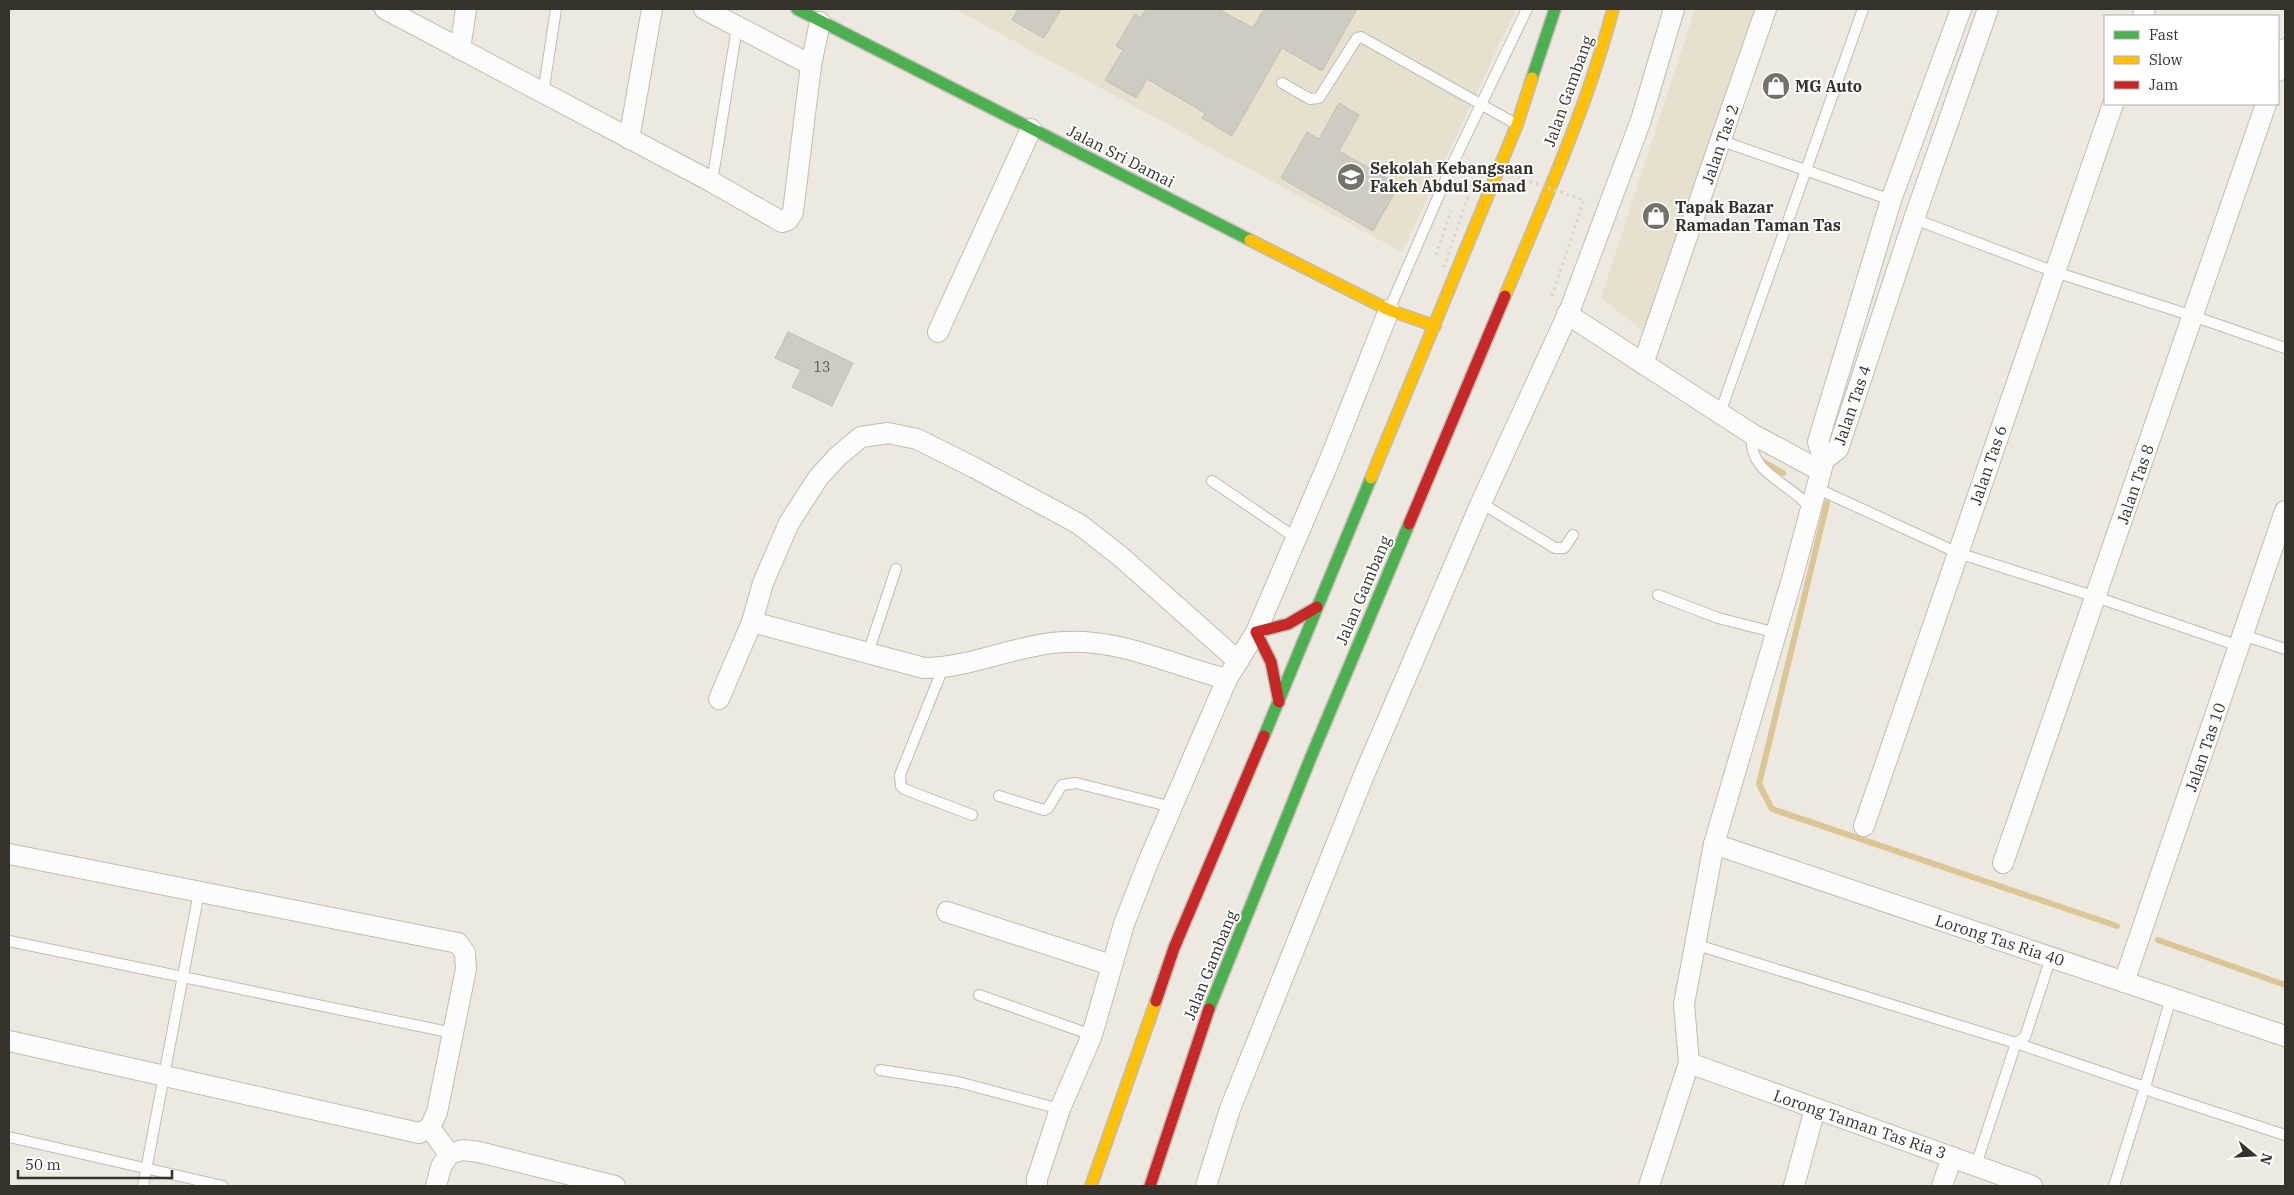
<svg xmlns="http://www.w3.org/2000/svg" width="2294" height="1195" viewBox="0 0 2294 1195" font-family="'IBM Plex Serif',serif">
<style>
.built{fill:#e7e0ce}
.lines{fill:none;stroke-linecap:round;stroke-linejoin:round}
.stream{stroke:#dac795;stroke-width:6}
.building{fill:#cecbc3;stroke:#c1beb6}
.lane-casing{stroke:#c0bcb5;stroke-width:12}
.street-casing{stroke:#c0bcb5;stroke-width:22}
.fast-casing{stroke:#c0bcb5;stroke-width:14}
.slow-casing{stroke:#c0bcb5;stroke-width:14}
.jam-casing{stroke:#c0bcb5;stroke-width:14}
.path{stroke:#d5d4d1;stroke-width:3;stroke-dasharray:2.5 4;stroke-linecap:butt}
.lane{stroke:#fcfcfa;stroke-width:10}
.street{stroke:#fcfcfa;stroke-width:20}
.fast{stroke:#4caf50;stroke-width:11}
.slow{stroke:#ffc107;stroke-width:11}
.jam{stroke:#c62828;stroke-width:11}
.path-bridge{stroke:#d5d4d1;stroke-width:3;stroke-dasharray:2.5 4;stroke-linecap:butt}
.labels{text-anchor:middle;stroke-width:4;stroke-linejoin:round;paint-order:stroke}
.number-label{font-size:14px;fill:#5a5851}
.poi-label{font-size:16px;font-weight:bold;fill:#34322b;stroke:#fff;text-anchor:start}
.street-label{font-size:16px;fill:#34322b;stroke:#fff}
</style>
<rect width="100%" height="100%" fill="#ede9e0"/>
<g class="built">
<path d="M955 9H1516L1402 252Z"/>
<path d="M1695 9H1755L1643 331 1601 298Z"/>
</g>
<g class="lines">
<g class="stream">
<path d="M1762 461 1783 473"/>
<path d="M1827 503 1759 784 1772 809 2117 926"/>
<path d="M2158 940 2285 985"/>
</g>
</g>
<g class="building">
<path d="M1018 9H1061L1044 38 1012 20Z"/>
<path d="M1146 9H1218L1253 28 1264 9H1357L1322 71 1282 48 1232 136 1202 118 1205 113 1147 79 1136 98 1105 80 1123 50 1116 46 1135 14 1141 18Z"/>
<path d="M1339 103 1359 115 1339 151 1399 185 1373 231 1281 178 1307 132 1319 139Z"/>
<path d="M788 332 853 363 832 406 792 387 801 370 775 358Z"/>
</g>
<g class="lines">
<defs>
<g id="lane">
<path d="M1282 83 1310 99 1319 98 1357 38 1361 37 1516 124"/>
<path d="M543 94 556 9"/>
<path d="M1722 141 1891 200"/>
<path d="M712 182 737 27"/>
<path d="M1914 219 2055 272 2193 316 2285 348"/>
<path d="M1389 310 1452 165 1527 9"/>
<path d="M1720 413 1863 9"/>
<path d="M1752 434C1747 474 1789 481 1811 509"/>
<path d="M1212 481 1296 538"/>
<path d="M1816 488 1958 553 2096 597 2239 646"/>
<path d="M1481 503 1555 548H1564L1573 535"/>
<path d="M1658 595 1718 618 1777 633"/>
<path d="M2243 635 2285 649"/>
<path d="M868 653 896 569"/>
<path d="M943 668 900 775 901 786 904 789 972 815"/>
<path d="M999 796 1044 810 1048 808 1062 785 1076 783 1172 807"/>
<path d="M9 941 453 1033"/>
<path d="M1697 945 2016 1043 2025 1037 2051 957"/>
<path d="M979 995 1092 1035"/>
<path d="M2171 998 2145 1087 2153 1092 2285 1135"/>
<path d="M880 1070 958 1082 1060 1109"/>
<path d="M9 1137 223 1186"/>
<path d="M1976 1165 2016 1043 2145 1087 2114 1186"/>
<path d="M143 1186 199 892"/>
</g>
<g id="street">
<path d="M385 9 712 182 782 222 788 220 793 212 811 65 820 22"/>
<path d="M704 9 811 65"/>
<path d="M2143 16 2145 9"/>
<path d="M460 49 466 9"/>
<path d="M2278 71 2285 49"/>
<path d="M629 139 652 9"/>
<path d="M1567 314 1752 434 1821 471"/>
<path d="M938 332 1031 129"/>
<path d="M1643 364 1766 9"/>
<path d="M1824 460 1838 449 1914 219 1988 9"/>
<path d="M1824 460 1818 442 1891 200 1961 9"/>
<path d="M752 622 924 668C968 668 1009 648 1052 643 1115 635 1167 664 1227 679"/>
<path d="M719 699 752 622 763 583 789 523 818 478 837 457 861 437 888 433 917 439 975 468 1079 524 1120 556 1238 661"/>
<path d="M1864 826 2113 104"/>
<path d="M1714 844 2285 1036"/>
<path d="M9 854 458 943 465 953 466 969 437 1112 430 1128"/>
<path d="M2003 863 2266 104"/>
<path d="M947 912 1111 965"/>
<path d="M2124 982 2285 511"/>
<path d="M9 1041 419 1133 430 1128 449 1154"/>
<path d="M1689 1063 2032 1186"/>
<path d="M436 1186 441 1167 449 1154 463 1150 479 1152 615 1186"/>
<path d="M1037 1186V1179L1060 1109 1092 1035 1124 924 1149 860 1227 679 1256 632 1330 459 1389 310"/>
<path d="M1206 1186 1230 1109 1364 775 1481 503 1571 307 1641 120 1674 9"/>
<path d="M1649 1186 1689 1063 1684 1004 1714 844 1792 579 1824 460"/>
<path d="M1794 1186 1815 1109"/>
<path d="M1942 1186 1952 1157"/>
</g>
<g id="fast">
<path d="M797 9 1250 240"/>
<path d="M1532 78 1555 9"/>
<path d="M1264 736 1371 478"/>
<path d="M1209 1009 1311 757 1409 524"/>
</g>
<g id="slow">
<path d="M1250 240 1389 310 1435 326"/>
<path d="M1505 296C1544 202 1587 108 1613 9"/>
<path d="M1371 478 1517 125 1532 78"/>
<path d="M1091 1186 1156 1001"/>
</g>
<g id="jam">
<path d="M1409 524 1505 296"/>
<path d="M1279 702 1271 662 1256 632 1288 624 1317 607"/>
<path d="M1156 1001 1174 948 1264 736"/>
<path d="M1150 1186 1209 1009"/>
</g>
</defs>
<use href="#lane" class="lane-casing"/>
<use href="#street" class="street-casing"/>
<use href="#fast" class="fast-casing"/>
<use href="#slow" class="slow-casing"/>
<use href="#jam" class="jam-casing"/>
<path class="path" d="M1436 255 1451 211"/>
<use href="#lane" class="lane"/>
<use href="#street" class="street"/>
<use href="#fast" class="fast"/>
<use href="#slow" class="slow"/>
<use href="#jam" class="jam"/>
<path class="path-bridge" d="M1444 267 1479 164 1584 200 1551 299"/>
</g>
<defs>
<symbol id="shop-disc" viewBox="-11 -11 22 22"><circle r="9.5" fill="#75726a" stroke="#fff"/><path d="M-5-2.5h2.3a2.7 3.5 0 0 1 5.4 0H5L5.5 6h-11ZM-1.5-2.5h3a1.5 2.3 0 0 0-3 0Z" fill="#fff"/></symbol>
<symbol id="school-disc" viewBox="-11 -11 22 22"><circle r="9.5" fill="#75726a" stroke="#fff"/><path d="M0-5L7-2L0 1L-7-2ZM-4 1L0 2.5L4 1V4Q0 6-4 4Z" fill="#fff"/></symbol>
</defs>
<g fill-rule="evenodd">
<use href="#shop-disc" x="1760" y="70" width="32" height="32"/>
<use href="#school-disc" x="1335" y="161" width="32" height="32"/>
<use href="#shop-disc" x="1640" y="200" width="32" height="32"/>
</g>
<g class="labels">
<g class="number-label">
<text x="822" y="372">13</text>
</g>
<g class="poi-label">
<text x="1795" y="92">MG Auto</text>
<text x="1370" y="174">Sekolah Kebangsaan<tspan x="1370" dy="18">Fakeh Abdul Samad</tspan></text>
<text x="1675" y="213">Tapak Bazar<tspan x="1675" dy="18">Ramadan Taman Tas</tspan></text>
</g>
<g class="street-label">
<text transform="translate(1568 91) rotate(-70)" y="6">Jalan Gambang</text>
<text transform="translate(1720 144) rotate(-71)" y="6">Jalan Tas 2</text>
<text transform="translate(1121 156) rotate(27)" y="6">Jalan Sri Damai</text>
<text transform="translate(1852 405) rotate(-71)" y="6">Jalan Tas 4</text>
<text transform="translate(1988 465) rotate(-71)" y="6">Jalan Tas 6</text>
<text transform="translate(2135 484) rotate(-71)" y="6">Jalan Tas 8</text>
<text transform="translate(1363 590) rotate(-67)" y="6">Jalan Gambang</text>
<text transform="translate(2205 747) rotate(-71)" y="6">Jalan Tas 10</text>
<text transform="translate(2000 940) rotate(18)" y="6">Lorong Tas Ria 40</text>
<text transform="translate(1210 965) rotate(-68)" y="6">Jalan Gambang</text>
<text transform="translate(1860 1124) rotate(19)" y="6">Lorong Taman Tas Ria 3</text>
</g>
</g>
<rect width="2294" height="1195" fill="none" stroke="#34322b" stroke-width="20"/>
<rect x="2104" y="15" width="175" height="90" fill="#ffffff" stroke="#aeadaa"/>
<rect x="2114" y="31" width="25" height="8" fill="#4caf50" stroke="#aeadaa"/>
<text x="2149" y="40" font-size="15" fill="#34322b">Fast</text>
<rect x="2114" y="56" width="25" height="8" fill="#ffc107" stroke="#aeadaa"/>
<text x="2149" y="65" font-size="15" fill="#34322b">Slow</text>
<rect x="2114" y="81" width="25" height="8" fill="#c62828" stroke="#aeadaa"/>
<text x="2149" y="90" font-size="15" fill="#34322b">Jam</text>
<g transform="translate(2254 1155) rotate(108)" stroke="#ffffff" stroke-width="4" paint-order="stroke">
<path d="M0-4L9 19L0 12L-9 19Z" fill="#34322b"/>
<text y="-8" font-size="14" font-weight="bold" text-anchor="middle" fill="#34322b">N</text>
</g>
<path d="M18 1170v8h154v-8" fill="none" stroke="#34322b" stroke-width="2.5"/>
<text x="25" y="1170" font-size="15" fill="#34322b" stroke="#ffffff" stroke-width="4" paint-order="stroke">50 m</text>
</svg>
